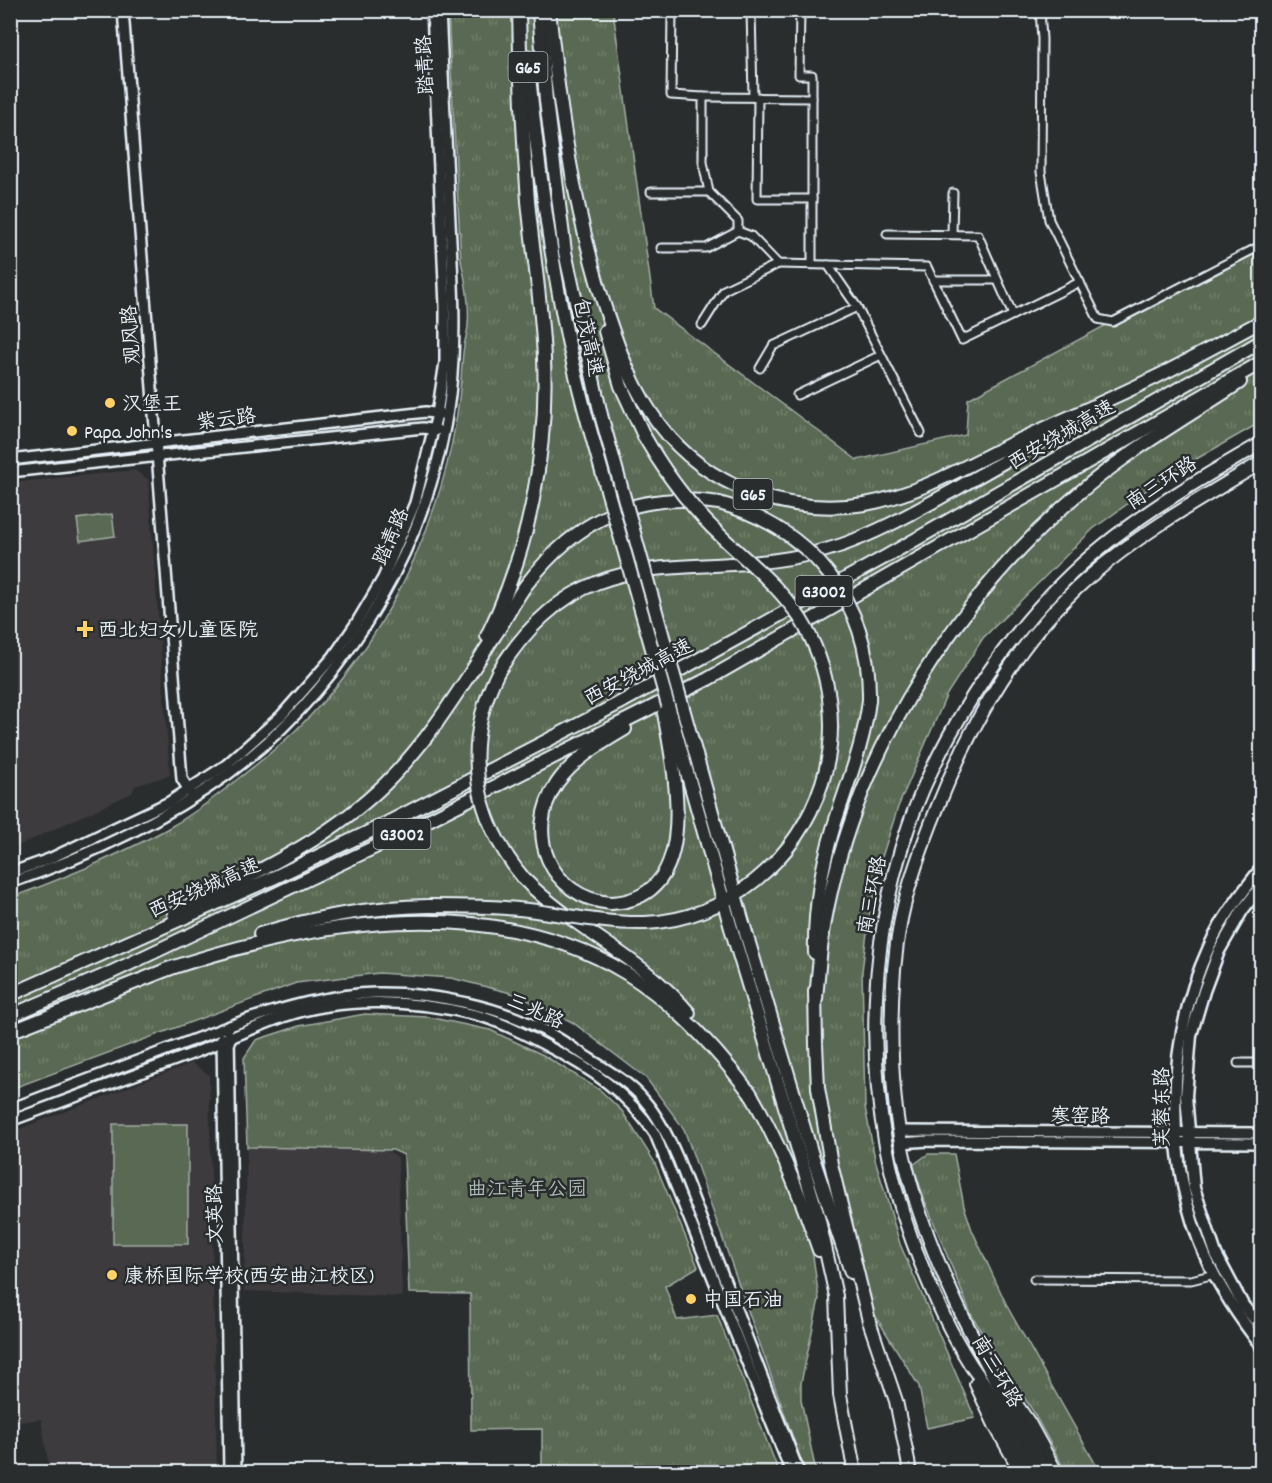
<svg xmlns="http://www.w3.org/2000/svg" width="1272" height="1483" viewBox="0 0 1272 1483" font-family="Dekko,'LXGW WenKai TC',sans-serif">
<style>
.built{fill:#3d3a3c}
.grass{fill:url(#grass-tufts);stroke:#a1ada5;stroke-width:1.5}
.pitch{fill:#5a6952;stroke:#a1ada5;stroke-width:1.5}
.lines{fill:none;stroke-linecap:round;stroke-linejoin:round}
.minor-casing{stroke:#e8f1f8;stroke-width:11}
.tertiary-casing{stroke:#e8f1f8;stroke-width:14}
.secondary-casing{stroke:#e8f1f8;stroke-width:15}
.trunk-casing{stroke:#e8f1f8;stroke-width:16}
.motorway-casing{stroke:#e8f1f8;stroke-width:16}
.minor{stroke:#2a2d2e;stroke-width:7}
.tertiary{stroke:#2a2d2e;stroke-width:9}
.secondary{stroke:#2a2d2e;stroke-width:10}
.trunk{stroke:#2a2d2e;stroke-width:12}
.motorway{stroke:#2a2d2e;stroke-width:12}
.motorway-bridge-casing{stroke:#e8f1f8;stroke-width:16;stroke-linecap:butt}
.motorway-bridge{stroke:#2a2d2e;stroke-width:12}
.poi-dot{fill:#ffd166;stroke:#2a2d2e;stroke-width:2}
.labels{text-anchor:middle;stroke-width:5;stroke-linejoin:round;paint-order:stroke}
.shield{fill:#2a2d2e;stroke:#afb6bb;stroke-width:1.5}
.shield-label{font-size:18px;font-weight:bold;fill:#e8f1f8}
.street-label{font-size:20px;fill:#e8f1f8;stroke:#2a2d2e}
.poi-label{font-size:20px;fill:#e8f1f8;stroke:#2a2d2e;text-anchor:start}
.park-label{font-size:20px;fill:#afbbb6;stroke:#2a2d2e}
</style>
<defs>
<pattern id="grass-tufts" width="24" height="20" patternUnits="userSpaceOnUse" patternTransform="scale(1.5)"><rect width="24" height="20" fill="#5a6952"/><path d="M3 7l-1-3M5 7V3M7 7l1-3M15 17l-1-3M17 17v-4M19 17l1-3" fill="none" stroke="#727f6c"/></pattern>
</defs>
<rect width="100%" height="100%" fill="#2a2d2e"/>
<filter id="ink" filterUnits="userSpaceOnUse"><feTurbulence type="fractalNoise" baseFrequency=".0167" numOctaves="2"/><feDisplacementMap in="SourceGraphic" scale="12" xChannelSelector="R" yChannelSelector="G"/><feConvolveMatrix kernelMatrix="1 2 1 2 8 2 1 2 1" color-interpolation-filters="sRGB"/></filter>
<g filter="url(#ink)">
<g class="built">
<path d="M134 470 148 479 170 775 135 786 132 793 11 849 10 483Z"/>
<path d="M192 1063 209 1075 217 1472H50L41 1419 11 1423V1132Z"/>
<path d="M247 1147 387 1150 398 1157 402 1297 244 1291Z"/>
</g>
<g class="grass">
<path d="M448 11H613L654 308 857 460 966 435 968 399 1261 242V422L1163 478 1093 529 983 638 947 694 898 807 882 857 869 918 862 971 865 1107 875 1159 900 1244 975 1418 927 1428 919 1386 868 1304 855 1242 812 1249 819 1299 801 1383V1400L816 1472H805L684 1129 646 1078 572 1022 515 994 451 978 379 973 296 983 11 1089V897C37 889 61 878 86 868 115 855 145 842 172 826 195 813 218 795 239 778 264 759 288 739 310 716 395 628 452 499 461 378 462 368 462 357 464 346 465 339 468 332 468 324 470 303 466 282 461 261Z"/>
<path d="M365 1014 428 1017 490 1030 543 1055 600 1090 622 1111 654 1161 698 1267 665 1286 677 1320 717 1315 779 1472H542V1429L471 1430 470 1294 409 1293 404 1155 393 1150 247 1147 244 1058 256 1040 299 1026Z"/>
<path d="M928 1154H954L964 1206 972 1230 1008 1308 1100 1472H1066L1031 1408 989 1345 971 1314 925 1201 913 1165Z"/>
</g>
<g class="pitch">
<path d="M112 514 115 536 80 541 77 519Z"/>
<rect x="113" y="1124" width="75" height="120"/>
</g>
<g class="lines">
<defs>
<g id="minor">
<path d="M675 10 672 11 671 95 703 97V162L709 192 738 221V231L751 236 778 264 927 267 962 340 1080 282"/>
<path d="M751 10 753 97"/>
<path d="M800 10 799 75H812V264"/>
<path d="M1040 10 1042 39 1041 172 1049 220 1098 319 1113 322 1262 245"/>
<path d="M703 97 812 98"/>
<path d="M758 97 757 199H812"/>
<path d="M651 192H709"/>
<path d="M887 234 978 235 1013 315"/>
<path d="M952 234 953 193"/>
<path d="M661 248H706L738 231"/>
<path d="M828 265 857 307 921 433"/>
<path d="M933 280H997"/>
<path d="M702 325 724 290 778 264"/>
<path d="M760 368 773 346 857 307"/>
<path d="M797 395 881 355"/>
<path d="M1238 1063H1262"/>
<path d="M1034 1279 1191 1280 1215 1274"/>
</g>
<g id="tertiary">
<path d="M123 10 182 779 192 795"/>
<path d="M10 460 426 412 441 414"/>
<path d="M10 472 423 428 437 430"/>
<path d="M10 873 49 859 169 802 226 765 281 716 333 657 355 625 383 578 415 503 437 414 445 362V306L432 10"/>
<path d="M10 883C86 857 163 821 228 774 346 687 432 541 450 395 457 337 453 280 450 222 447 151 443 81 440 10"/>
<path d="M229 1034 236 1472"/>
<path d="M222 1038 229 1472"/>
<path d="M10 1109 243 1021C285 1007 331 994 376 993 430 992 500 1006 547 1032 562 1040 576 1050 590 1059 609 1071 630 1083 644 1100 659 1117 669 1138 678 1159L799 1472"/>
<path d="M10 1121C72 1098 133 1075 194 1053 224 1041 253 1028 283 1017 344 996 414 1000 476 1015 500 1021 525 1034 547 1046 590 1068 628 1093 655 1134L791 1472"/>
<path d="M899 1131 1262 1133"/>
<path d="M901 1143 928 1141 1262 1143"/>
</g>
<g id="secondary">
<path d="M1262 867C1242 893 1222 918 1209 947 1165 1043 1164 1162 1206 1258 1221 1291 1240 1319 1262 1347"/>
<path d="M1262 885 1242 911 1219 951 1204 991 1191 1035 1186 1096 1194 1188 1216 1254 1243 1305 1262 1329"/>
</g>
<g id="trunk">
<path d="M976 1384 995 1425 1021 1472"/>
<path d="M1016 1404 1029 1423 1056 1472"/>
<path d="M906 1450 910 1472"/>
<path d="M852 1458 855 1472"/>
<path d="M1034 1472C1018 1444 1003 1415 986 1387 981 1378 974 1371 969 1362 945 1324 927 1281 912 1240 864 1110 863 956 909 825 938 741 999 646 1062 583 1119 525 1191 484 1262 443"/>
<path d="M1046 1472C993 1375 934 1277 907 1169 888 1097 887 992 901 919 909 880 923 843 938 806 972 721 1018 639 1088 578 1141 532 1202 498 1262 462"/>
</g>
<g id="motorway">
<path d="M539 10 546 101 565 252 601 415"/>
<path d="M549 10C560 113 575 216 607 314 620 353 634 391 659 424 706 487 788 516 865 504 917 495 966 466 1013 443 1060 421 1107 401 1154 378 1190 360 1226 340 1262 321"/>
<path d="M527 56C539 177 556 309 589 426"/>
<path d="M605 331 621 386 644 436"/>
<path d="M487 636C529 551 548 452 544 359 542 306 533 253 528 201 523 137 520 74 519 10"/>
<path d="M498 672C592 520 705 592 842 545 882 531 919 509 956 489 994 467 1032 446 1070 425"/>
<path d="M525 880C575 930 643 958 689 1013"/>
<path d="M611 903C550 898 523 833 557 783 573 760 601 743 625 729"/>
<path d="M174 914C248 876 325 843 385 784 429 741 461 687 495 635 506 619 514 601 526 585 576 520 635 490 719 503"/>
<path d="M743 923 812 1155 851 1272"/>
<path d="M731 928 818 1216 836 1296 840 1395 852 1458"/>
<path d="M260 934C314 917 372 907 429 906"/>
<path d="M815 953C814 911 821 869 833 829 846 786 864 745 869 700"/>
<path d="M165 970C308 922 489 890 626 973 676 1004 717 1049 752 1096"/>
<path d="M815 991 816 1044 818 1088 831 1164 869 1321 896 1401 906 1450"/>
<path d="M10 995 273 878 379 827 618 704 885 557 1262 341"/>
<path d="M816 999C819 965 822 930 830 896 863 743 961 594 1079 493 1129 450 1186 418 1240 382"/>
<path d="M10 1016 110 973 375 847 708 679 1262 362"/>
<path d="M10 1032 171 968"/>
<path d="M749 1091C779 1142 800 1194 819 1250"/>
</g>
</defs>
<use href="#minor" class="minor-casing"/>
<use href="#tertiary" class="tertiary-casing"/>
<use href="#secondary" class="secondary-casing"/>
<use href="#trunk" class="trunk-casing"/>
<use href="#motorway" class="motorway-casing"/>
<use href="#minor" class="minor"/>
<use href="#tertiary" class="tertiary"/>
<use href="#secondary" class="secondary"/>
<use href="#trunk" class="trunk"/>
<use href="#motorway" class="motorway"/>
<defs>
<g id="motorway-bridge">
<path d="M601 415 743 923"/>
<path d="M589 426 731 928"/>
<path d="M719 503C811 528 871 603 869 700"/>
<path d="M498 672C461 746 473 818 525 880"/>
<path d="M611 903C704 898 674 771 664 713"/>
<path d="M429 906C462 906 495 906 528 910 567 915 606 924 645 923 728 919 797 860 822 783 840 728 830 666 800 618 779 586 748 562 721 536 690 507 665 473 644 436"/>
</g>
</defs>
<use href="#motorway-bridge" class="motorway-bridge-casing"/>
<use href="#motorway-bridge" class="motorway-bridge"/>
</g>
</g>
<g class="poi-dot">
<circle cx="110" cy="403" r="6"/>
<circle cx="72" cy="431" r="6"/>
<path d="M82 620h6v6h6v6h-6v6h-6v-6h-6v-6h6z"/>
<circle cx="112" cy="1275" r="6"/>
<circle cx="691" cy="1299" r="6"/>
</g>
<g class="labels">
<g class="shield">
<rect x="508.5" y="52" width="39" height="30" rx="4.5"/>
<rect x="733.5" y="479" width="39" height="30" rx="4.5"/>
<rect x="795.5" y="576" width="57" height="30" rx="4.5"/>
<rect x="373.5" y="819" width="57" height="30" rx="4.5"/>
</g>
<g class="shield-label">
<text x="528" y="73">G65</text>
<text x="753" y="500">G65</text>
<text x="824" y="597">G3002</text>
<text x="402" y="840">G3002</text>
</g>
<g class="street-label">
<text transform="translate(424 65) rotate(-93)" y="7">踏青路</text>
<text transform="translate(130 335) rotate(-94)" y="7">观风路</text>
<text transform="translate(589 337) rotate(78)" y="7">包茂高速</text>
<text transform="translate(226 418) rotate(-7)" y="7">紫云路</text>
<text transform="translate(1061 434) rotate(-30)" y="7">西安绕城高速</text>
<text transform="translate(1161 482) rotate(-33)" y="7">南三环路</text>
<text transform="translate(390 536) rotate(-66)" y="7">踏青路</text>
<text transform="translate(638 671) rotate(-28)" y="7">西安绕城高速</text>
<text transform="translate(204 887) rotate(-24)" y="7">西安绕城高速</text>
<text transform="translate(871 895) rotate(-79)" y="7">南三环路</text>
<text transform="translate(536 1010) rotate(24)" y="7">三兆路</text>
<text transform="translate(1161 1107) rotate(-90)" y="7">芙蓉东路</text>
<text transform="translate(1080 1115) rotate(1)" y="7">寒窑路</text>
<text transform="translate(214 1214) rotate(-91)" y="7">文英路</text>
<text transform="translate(998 1371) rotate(60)" y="7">南三环路</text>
</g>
<g class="poi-label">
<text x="122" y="410">汉堡王</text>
<text x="84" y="438">Papa John's</text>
<text x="98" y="636">西北妇女儿童医院</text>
<text x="124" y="1282">康桥国际学校(西安曲江校区)</text>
<text x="703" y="1306">中国石油</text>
</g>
<g class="park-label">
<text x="527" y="1195">曲江青年公园</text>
</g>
</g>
<rect width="1272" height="1483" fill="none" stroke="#2a2d2e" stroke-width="36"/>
<rect x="18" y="18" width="1236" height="1447" fill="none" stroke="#e8f1f8" stroke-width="2" filter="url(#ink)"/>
</svg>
